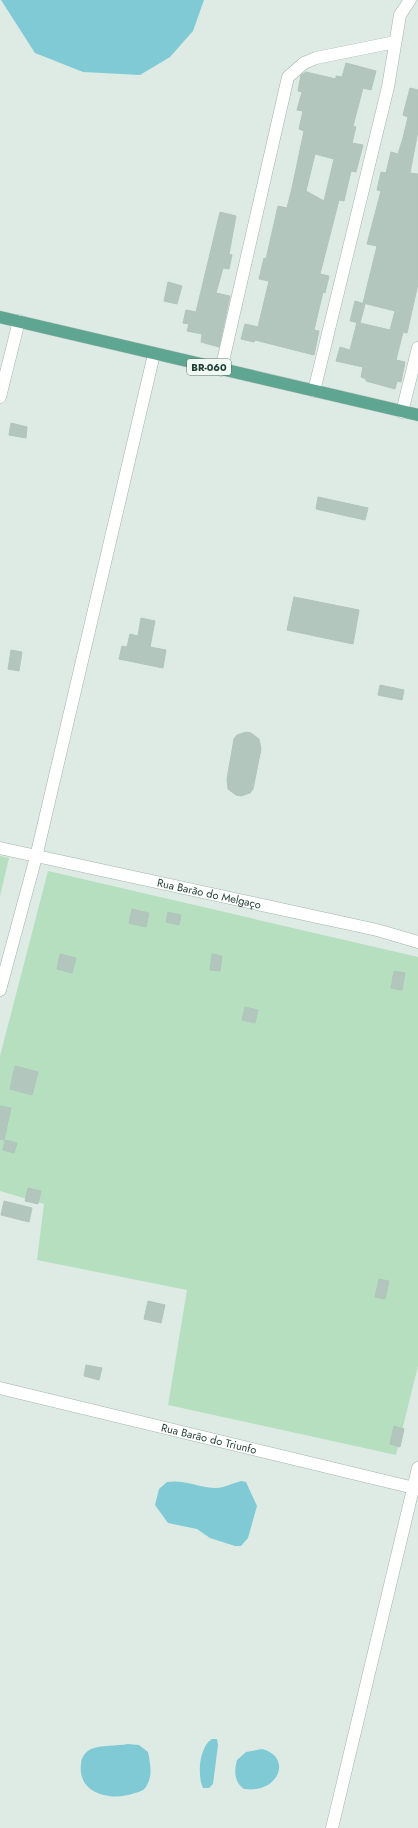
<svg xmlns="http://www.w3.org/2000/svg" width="418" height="1828" viewBox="0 0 418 1828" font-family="Jost,sans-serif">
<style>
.green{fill:#b5dfbf}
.water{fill:#80cad6}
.building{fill:#b3c6be;stroke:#b0c5bc;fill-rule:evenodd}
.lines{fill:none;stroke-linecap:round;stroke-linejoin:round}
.minor-casing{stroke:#a1b3ac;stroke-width:13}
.major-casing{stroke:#c0c8c6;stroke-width:13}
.minor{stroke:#fff;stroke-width:12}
.major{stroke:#5ea592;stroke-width:12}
.labels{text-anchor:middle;stroke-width:4;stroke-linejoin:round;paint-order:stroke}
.shield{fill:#eff8f3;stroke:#5d746d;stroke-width:1}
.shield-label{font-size:10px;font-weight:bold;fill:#1e3c34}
.street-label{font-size:11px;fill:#1e3c34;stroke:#eff8f3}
</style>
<rect width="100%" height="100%" fill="#deebe5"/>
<g class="green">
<path d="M0 856 9 858 0 896Z"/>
<path d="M48 871 418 957V1366L396 1455 168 1405 187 1290 37 1260 44 1204 0 1191V1056Z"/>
</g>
<g class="water">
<path d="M1 0H204L193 31 170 57 140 75 83 72 35 53Z"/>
<path d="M241 1481 246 1482 257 1506 248 1538 241 1546H235L210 1538 197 1529 168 1523 155 1505 159 1489 167 1482C184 1479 200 1488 216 1488 224 1488 233 1483 241 1481Z"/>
<path d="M212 1739H217L218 1745 213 1784 209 1788H203C197 1775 199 1747 212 1739Z"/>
<path d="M128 1744 139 1745 148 1752C150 1762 153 1775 147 1785 145 1790 140 1792 135 1793 112 1802 77 1794 81 1764 81 1758 85 1752 91 1749 101 1745 116 1746 128 1744Z"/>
<path d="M262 1749C293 1757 279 1794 244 1789 234 1782 234 1771 237 1760L246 1752Z"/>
</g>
<g class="building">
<path d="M346 63 376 71 371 90 363 88 353 126 356 127 352 143 363 145 356 172 351 171 344 201 339 200 320 274 329 276 325 293 323 292 314 330 319 331 314 355 255 340 254 342 241 339 245 324 258 327 269 281 259 279 264 258 266 259 278 206 287 208 292 188 304 131 299 129 303 111 297 110 302 92 298 91 301 75 306 72 336 79V76L342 77ZM315 154 334 159 324 201 306 191Z"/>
<path d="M410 88 418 90V131L410 173 418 174V284L407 333 403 332 396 360 405 362 401 382 397 381 395 389 366 381V379L361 377 363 367 336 361 340 347 350 350 357 322 359 323 350 321 355 301 365 304 360 323 390 330 395 311 363 303 377 246 367 244 381 191 377 190 381 172 386 173 391 152 398 154 403 138 408 117 403 115Z"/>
<path d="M220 212 236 216 229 254 232 255 229 269 223 268 216 293 230 296 219 347 201 342 202 334 187 331 189 324 183 323 186 310 196 312Z"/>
<path d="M168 282 182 286 177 304 164 301Z"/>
<path d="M11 423 27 427 26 438 9 435Z"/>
<path d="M318 497 368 508 365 520 316 509Z"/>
<path d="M294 597 359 610 353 644 287 630Z"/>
<path d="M141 618 155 621 150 647 166 650 163 668 119 659 122 646 127 647 130 634 138 636Z"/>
<path d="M11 650 22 652 19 671 8 669Z"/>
<path d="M380 685 404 690 402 700 378 695Z"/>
<path d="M246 732 251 733 259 739 261 749 253 789 250 793 241 796 236 795 228 789 227 779 234 739 237 735Z"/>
<path d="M132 909 149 913 146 927 129 923Z"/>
<path d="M168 912 181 915 179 925 166 922Z"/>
<path d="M60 954 76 958 72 973 57 969Z"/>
<path d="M212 954 222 956 220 971 210 970Z"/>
<path d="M394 971 405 973 402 990 391 988Z"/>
<path d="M245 1007 258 1010 255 1023 242 1020Z"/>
<path d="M15 1066 38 1072 32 1095 10 1089Z"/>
<path d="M0 1106 11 1108 4 1140 0 1139Z"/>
<path d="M5 1140 17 1143 14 1153 3 1150Z"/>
<path d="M28 1188 41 1191 38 1204 25 1201Z"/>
<path d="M4 1201 32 1208 29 1222 1 1215Z"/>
<path d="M379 1279 389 1281 385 1299 375 1297Z"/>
<path d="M148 1301 165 1305 161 1323 144 1319Z"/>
<path d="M86 1365 102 1368 99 1380 84 1376Z"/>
<path d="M394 1426 404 1429 400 1447 390 1444Z"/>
</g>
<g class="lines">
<defs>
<g id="minor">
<path d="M221 370 288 77 304 63 316 58 395 42"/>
<path d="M314 391 388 87 400 15 410 0"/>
<path d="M0 397 19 321"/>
<path d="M402 412 418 348"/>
<path id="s1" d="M0 848 377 930 418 942"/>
<path d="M0 990 36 857 154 354"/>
<path id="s2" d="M0 1388 418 1489"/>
<path d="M332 1828 418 1468"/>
</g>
<path id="major" d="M0 317 418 415"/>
</defs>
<use href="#minor" class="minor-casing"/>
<use href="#major" class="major-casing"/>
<use href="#minor" class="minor"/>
<use href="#major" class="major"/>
</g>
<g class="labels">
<rect class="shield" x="187" y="359" width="44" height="16" rx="3"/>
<g class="shield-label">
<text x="209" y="371">BR-060</text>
</g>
<g class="street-label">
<text dy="4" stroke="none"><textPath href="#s1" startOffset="214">Rua Barão do Melgaço</textPath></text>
<text dy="4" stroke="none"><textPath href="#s2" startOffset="215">Rua Barão do Triunfo</textPath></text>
</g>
</g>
</svg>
